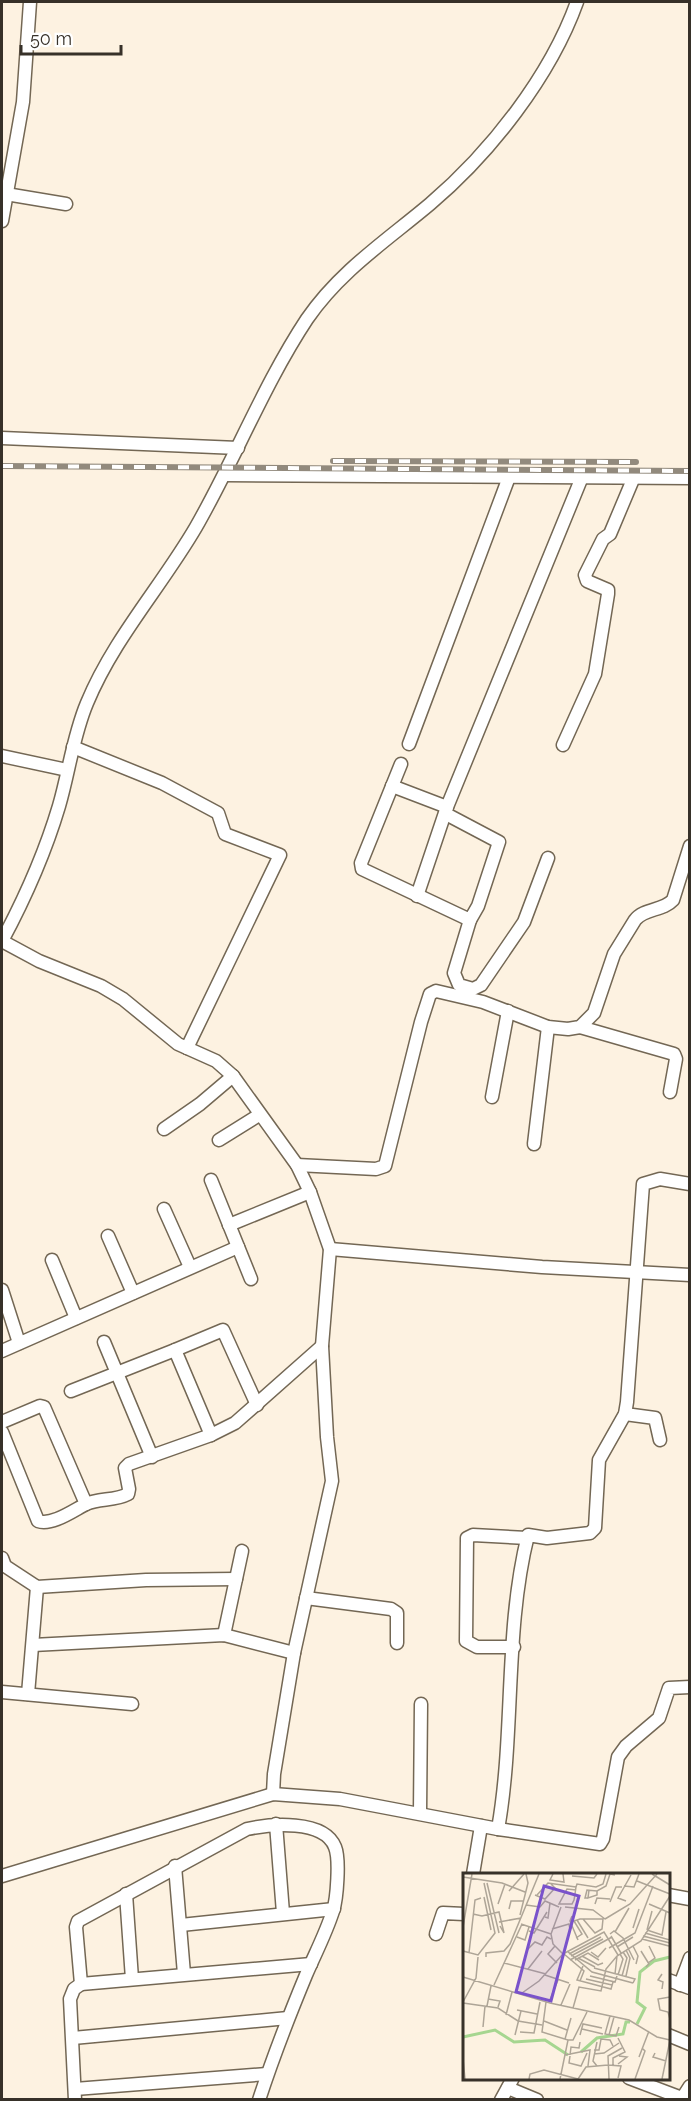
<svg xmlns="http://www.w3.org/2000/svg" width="691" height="2101" viewBox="0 0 691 2101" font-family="Raleway,sans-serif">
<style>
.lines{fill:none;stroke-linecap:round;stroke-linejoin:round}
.minor-casing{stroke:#736754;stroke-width:15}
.minor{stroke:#fff;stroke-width:12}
.rail-casing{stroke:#928a7d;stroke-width:6}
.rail{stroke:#fff;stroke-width:4;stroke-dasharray:11;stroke-linecap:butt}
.inset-river{fill:none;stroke:#a6d690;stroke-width:3}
.inset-road{fill:none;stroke:#aea597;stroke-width:1.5}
.view{fill:#7a52cb;fill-opacity:0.15;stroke:#7a52cb;stroke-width:3}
.inset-edge{fill:none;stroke:#373129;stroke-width:3}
</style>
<rect width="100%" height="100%" fill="#fdf2e1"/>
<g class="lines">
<defs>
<g id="minor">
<path d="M6 194 66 204"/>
<path d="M2 221 23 102 30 2"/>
<path d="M2 438 238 448"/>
<path d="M225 475 690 478"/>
<path d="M409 744 509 477"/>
<path d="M563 745 595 674 608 594V590L587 581 585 575 603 539 610 534 634 477"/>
<path d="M73 747 162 783 218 813 225 834 280 855 187 1048"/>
<path d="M2 756 67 770"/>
<path d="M401 764 361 863 362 869 470 920 478 906 499 842 446 814"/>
<path d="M392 786 447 807"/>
<path d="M417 896 447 807 582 477"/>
<path d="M470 920 454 973 459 985 473 989 481 985 524 922 548 858"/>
<path d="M2 941C25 898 45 853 59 806 69 772 73 736 87 703 114 638 161 587 196 527 235 459 264 384 307 319 340 271 386 241 430 204 490 153 550 77 577 2"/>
<path d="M2 941 39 961 101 986 123 999 178 1044 216 1061 233 1076 297 1165 310 1192 330 1249 322 1346 327 1437 332 1481 294 1653 274 1774 273 1794"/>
<path d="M580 1027 674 1054 676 1059 670 1092"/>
<path d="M492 1097 508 1011"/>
<path d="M164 1129 200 1104 233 1076"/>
<path d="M219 1140 259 1115"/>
<path d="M534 1144 548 1027"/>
<path d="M297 1165 376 1169 385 1166 421 1022 430 994 436 991 483 1002 548 1027 568 1029 580 1027 594 1013 614 954 635 920C644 908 663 911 673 900L690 846"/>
<path d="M211 1180 251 1279"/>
<path d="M164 1209 190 1267"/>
<path d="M229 1225 310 1192"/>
<path d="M108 1236 133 1293"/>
<path d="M330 1249 542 1267 690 1275"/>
<path d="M52 1260 76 1318"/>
<path d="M2 1290 19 1343"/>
<path d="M104 1342 152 1457"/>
<path d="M2 1351 238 1247"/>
<path d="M71 1391 175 1350"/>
<path d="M625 1414 655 1418 660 1440"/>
<path d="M2 1422 40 1406 44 1407 86 1504"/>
<path d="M2 1432 38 1521C52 1526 74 1510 86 1504 99 1498 115 1501 128 1494L129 1489 125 1468 129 1464 211 1435 235 1423 322 1346"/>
<path d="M211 1435 175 1350 223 1330 257 1405"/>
<path d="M2 1558 5 1566 37 1587 146 1580 236 1579"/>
<path d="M306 1598 391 1609 397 1613V1643"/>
<path d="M224 1635 242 1551"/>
<path d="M33 1645 224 1635 294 1653"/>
<path d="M514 1647H477L466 1641 467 1538 473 1535 527 1538"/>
<path d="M2 1692 132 1704"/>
<path d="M28 1694 37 1587"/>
<path d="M420 1813 421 1704"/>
<path d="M276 1824 283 1913"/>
<path d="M498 1829C515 1733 504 1631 528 1535L547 1538 590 1533 595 1528 599 1460 625 1414 627 1402 643 1184 660 1179 690 1184"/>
<path d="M175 1866 184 1974"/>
<path d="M473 1874 481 1826"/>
<path d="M2 1876 273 1794 340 1799 498 1829 600 1844 603 1839 618 1757 626 1746 659 1718 669 1688 690 1687"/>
<path d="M126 1894 132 1979"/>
<path d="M668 1895 690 1899"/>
<path d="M181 1925 334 1909"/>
<path d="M436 1934 443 1913 464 1914"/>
<path d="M668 1980 690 1988"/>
<path d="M81 1984 311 1964"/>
<path d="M680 1985 690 1958"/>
<path d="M668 2035 690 2044"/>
<path d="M73 2038 288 2018"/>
<path d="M629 2078 682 2098"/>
<path d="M508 2088 537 2100"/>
<path d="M75 2089 267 2074"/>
<path d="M75 2100 70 1999 74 1989 81 1984 76 1927 78 1921 247 1829C270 1824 324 1819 335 1847 340 1859 337 1899 333 1911 326 1933 315 1954 306 1975 289 2016 273 2057 259 2100"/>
<path d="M501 2100 513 2078"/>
<path d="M681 2100 690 2086"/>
</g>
</defs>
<use href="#minor" class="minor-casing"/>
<use href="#minor" class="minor"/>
<defs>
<g id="rail">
<path d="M333 461 636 462"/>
<path d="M2 466 690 471"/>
</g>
</defs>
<use href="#rail" class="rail-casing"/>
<use href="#rail" class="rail"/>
</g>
<g transform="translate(463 1873)">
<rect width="207" height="207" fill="#fdf2e1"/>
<path class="inset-river" d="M174 151 182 135 174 129 177 99 191 88 207 84M0 164 32 157 51 169 82 167 105 182M118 179 134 165 160 161 163 149H167"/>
<path class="inset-road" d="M90 1 87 7 101 9 100 1M189 1 207 12M109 3 131 5 134 1M0 4 39 10 62 19M174 8 207 21M24 10 36 60M161 13 171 14 176 1M113 17 104 16 96 31H109L111 27 112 21 113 14 114 11 133 14 140 11 143 1M126 17 125 25 134 22V18M46 18 61 1M72 22 82 26 92 15 88 11M74 22 85 10 113 14M21 24 28 57M125 25H122L124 17 134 18 143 13 147 1 152 2M163 28 155 25 168 2M147 29 153 14H159M35 31 42 11M132 31 134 25 147 26M186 31 207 40M63 32 77 34 82 28 96 34M98 34 88 61 90 71 100 81 141 59 155 82M102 34 130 37 142 46M46 36 48 28H60M10 41 19 43 36 39 41 60 37 53M57 42 65 10 63 1M109 43 107 48 115 67M82 44 85 45 87 30M142 46 167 31 194 1M114 47 125 65M111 48 119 61 113 65M36 49 58 45M108 49 117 46H140L139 56 132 60 120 46M58 51 88 61M0 54 9 1M170 55 176 36M89 56 106 51 107 57M184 57 199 62 203 39M184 57 189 38M66 58 71 60 84 39M152 59 166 35M182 60 207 67V76M147 61 151 58 160 65 171 87M148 63 158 80M180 63 207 70M54 64 62 67 66 54M179 66 206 73M92 73 85 81 94 90M170 73 175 83 173 91M154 74 170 64M146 75 172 60 190 13M64 77 72 69 79 72 84 64 88 66M0 78 15 82 32 60 21 10M104 78 129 99 170 110M178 78 186 91 183 94M128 79 135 84 143 75M6 80 12 27 18 25M101 81 121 98 117 108M106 81 138 64M108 83 140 66M119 83 135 92 140 90M23 84V80L41 78 47 71 76 1M115 85 132 94M107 87 149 64M112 87 125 80 136 87M41 90 83 101M185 90 192 85 186 73M120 93 114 107 148 116 150 109M131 95 172 106 170 110M65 96 79 78M152 101 154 83M199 101 195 107 200 109 199 116M82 102 106 110M155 102 160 86 157 81M127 103 152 109 154 103M159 103 164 85 160 79M163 103 167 85 163 77M0 104 87 130 166 147 194 164 207 167M123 106 149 112M31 112 59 51M59 120 76 108 100 81M207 124 195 126 197 137 205 139 207 146M25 126 37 128 35 134M0 129 13 105 15 84M83 129 79 159 105 167M86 129 95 107M0 130 35 135 55 148 79 152M98 132 107 111M24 133 28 113M110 135 116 114 138 118 143 96 154 83 178 68 207 23M54 137 74 141M43 142 49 119M147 143 142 161 153 163 156 154M81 148 104 157M20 154 22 133M119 156 140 161M57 159 71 160 77 129M52 162 58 138M117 162 120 151 139 155M146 162 151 144M102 166 108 145M134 169 130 188 134 193M131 177H136L138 166 147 167 150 173M192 180 190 184 203 188M131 181 141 180 156 170M102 182 127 177 125 193M107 182 108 174 116 175 117 169M107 183 106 190 118 193 124 180M176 184 186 158M0 186 2 206M155 191 164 184 156 183M150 192V185L162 179 155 165M66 206 67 201 81 197 115 206M97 206 105 167H110L124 139M115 206 123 194 145 192 158 193 155 205M146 206 145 183 159 175M172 206 182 178 179 175M199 206 207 167"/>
<path class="view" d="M81 13 116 23 88 128 53 119Z"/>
<rect width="207" height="207" class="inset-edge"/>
</g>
<rect width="691" height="2101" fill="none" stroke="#373129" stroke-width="6"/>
<path d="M21 45v9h100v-9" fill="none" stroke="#373129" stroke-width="3"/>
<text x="30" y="45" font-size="18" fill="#373129" stroke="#ffffff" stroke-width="4.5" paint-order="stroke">50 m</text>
</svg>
